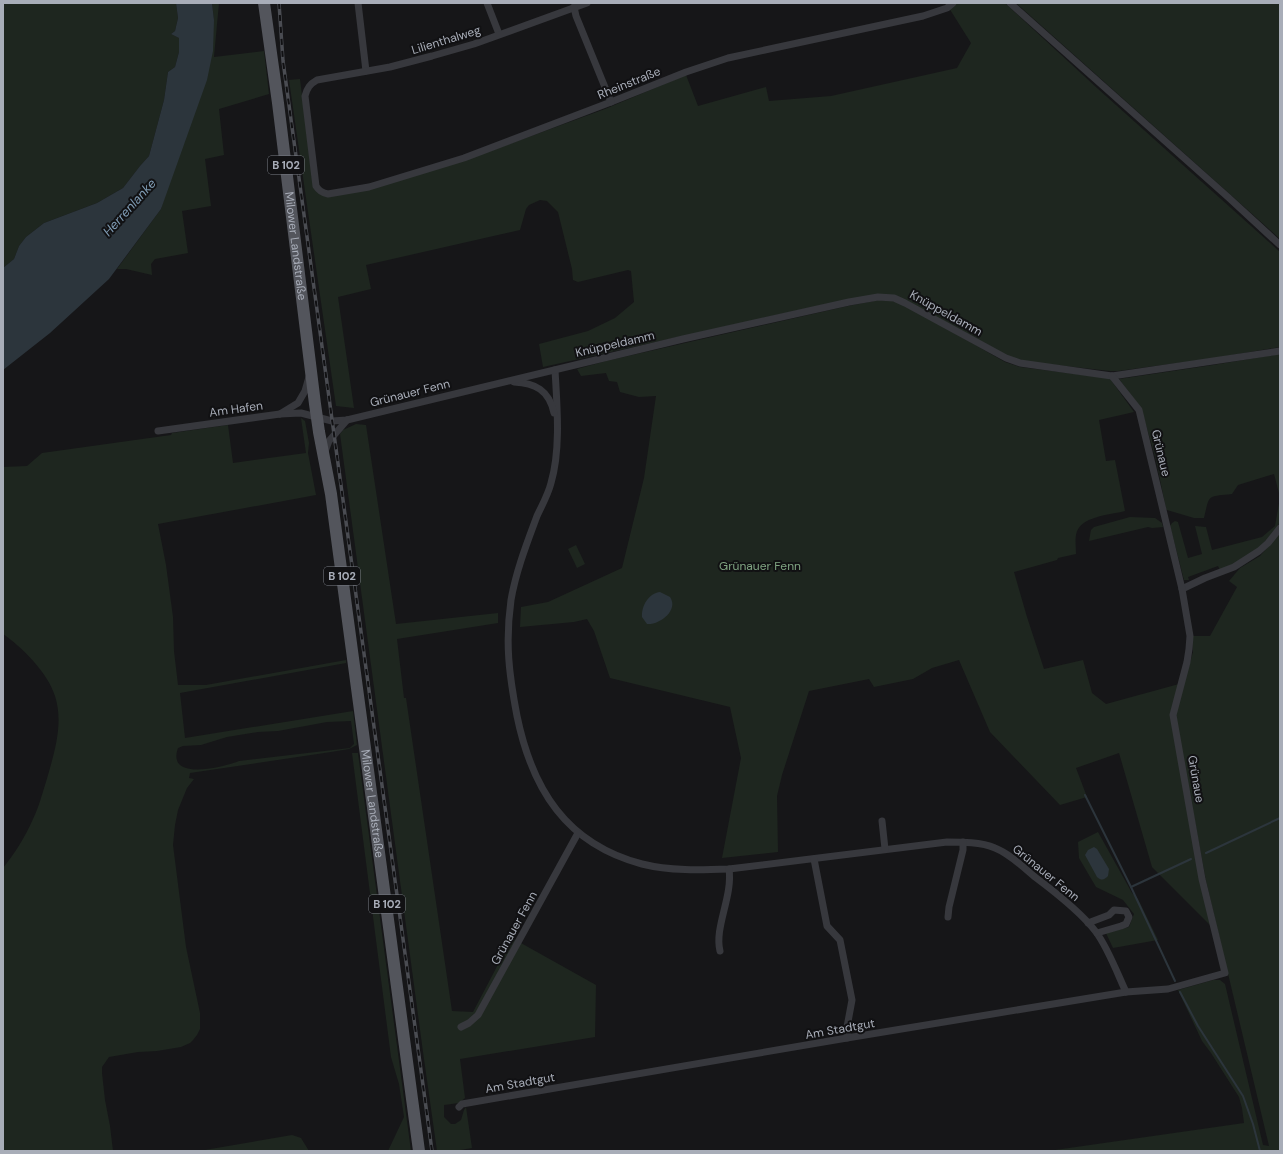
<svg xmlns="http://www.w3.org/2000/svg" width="1283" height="1154" viewBox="0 0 1283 1154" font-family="'DM Sans',sans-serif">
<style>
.green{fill:#1e261f;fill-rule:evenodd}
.water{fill:#2c353c}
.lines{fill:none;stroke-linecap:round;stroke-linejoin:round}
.stream{stroke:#2c353c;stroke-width:2}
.street{stroke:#37383d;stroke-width:7}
.primary{stroke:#53555c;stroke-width:12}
.rail-casing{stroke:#4a4c52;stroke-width:3.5}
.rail{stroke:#111113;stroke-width:2;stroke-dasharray:6;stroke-linecap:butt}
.labels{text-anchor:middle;stroke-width:4;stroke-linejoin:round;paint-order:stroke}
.shield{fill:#111113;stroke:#7b7e86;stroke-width:1}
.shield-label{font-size:11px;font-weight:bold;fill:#a8adb8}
.street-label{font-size:12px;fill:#a8adb8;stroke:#111113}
.park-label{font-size:12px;fill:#7fa381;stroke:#111113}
.water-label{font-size:13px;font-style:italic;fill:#7f9bb3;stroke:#111113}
</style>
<rect width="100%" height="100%" fill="#161618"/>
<g class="green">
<path d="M3 3H176L178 18 175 31 171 34 179 38V52L175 67 168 72 164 100 149 156 140 166 123 188 97 203 44 223 26 237 19 246 14 259 3 268Z"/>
<path d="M212 3H219L214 57 264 51 269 94 219 109 224 155 205 159 211 206 182 211 188 253 155 259 151 264 152 275 126 269H117L161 209 214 20Z"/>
<path d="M956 3H1005L1097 88 1280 252V347L1215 358 1118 371H1110L1020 361 1012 358 907 301 849 299 543 367 539 344 588 331 615 318 634 302 631 271 628 270 578 282 573 280 572 269 558 212 547 201 540 200 529 205 526 209 520 230 366 265 371 289 338 297 354 408 336 406 289 80 300 79 313 185 321 195 463 161 605 109 686 75 698 106 766 87 769 101 831 96 957 68 971 43 949 8Z"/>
<path d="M1016 3H1280V239Z"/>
<path d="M879 300 893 301 905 305 1005 362 1020 367 1108 378 1111 380 1134 412 1099 420 1106 461 1115 460 1125 511C1110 515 1079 516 1076 535 1075 541 1076 548 1076 554L1058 558 1057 560 1014 572 1027 617 1044 669 1083 660 1092 693 1106 704 1179 684 1171 714 1212 927 1152 867 1119 753 1076 768 1087 797 1060 805 990 732 959 660 932 668 913 679 874 687 869 679 809 691 782 775 777 796 778 852 722 858 741 758 730 707 610 678 594 631 587 619 574 622 520 627 521 607 548 602 622 568 644 478 656 396 639 397 620 392 617 382 609 381 606 373 581 376 577 369 606 361 848 306Z"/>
<path d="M1280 354V497L1274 474 1238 485 1232 494C1207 497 1210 493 1204 518H1194L1167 510 1166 509 1156 460 1141 408 1119 379 1213 365Z"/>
<path d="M301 418 305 421 309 443 308 453 316 495 158 524 166 565 173 617 174 651 178 685H206L346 660V663L180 693 185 738 353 711 357 745 349 749 331 752 190 773 189 778 194 779 187 788 178 810 175 825 173 845 186 947 200 1013V1029L197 1035 193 1040 190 1043 181 1047 157 1051 138 1052 109 1057 102 1067V1073L105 1100 110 1126 113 1151H3V868C15 853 25 837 33 819 39 807 42 794 46 782 54 754 64 724 55 696 48 673 22 647 3 634V467L27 466 42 453 171 435 172 433 228 425 233 463 306 453ZM351 721 354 744 350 748 239 761C224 767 166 782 178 748L183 746 201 745 227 737 258 732 278 731 327 722Z"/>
<path d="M356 424 366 425 396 624 498 613V623L397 639 404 698H406L452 1011 473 1012 512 938 596 985 595 1037 460 1059 465 1098 459 1103 444 1105V1117L451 1124H455L461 1120 464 1110 466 1107 472 1148 455 1151H437L423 1052 340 434 343 430Z"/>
<path d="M1280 498V522L1275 530 1258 549 1234 564 1220 570 1218 566 1188 577 1189 580H1184L1170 526 1172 523 1175 521 1178 522 1188 558 1202 554 1195 526 1206 527 1212 550 1262 537 1275 526Z"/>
<path d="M1130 517 1155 518 1162 523 1163 527 1152 528 1148 527 1089 541 1091 530 1094 527Z"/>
<path d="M1280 533V1151H1048L1244 1123 1242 1108 1239 1097 1211 1053 1202 1041 1178 990 1213 980H1220L1225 984 1263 1145 1269 1146 1206 881 1175 714 1193 652 1192 636H1210L1237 587 1229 581 1240 568 1260 556Z"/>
<path d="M576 545 585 564 577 568 568 549Z"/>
<path d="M352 753H358L411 1151H388L404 1117 399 1084 391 1057Z"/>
<path d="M1098 832 1132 893 1138 899 1158 940 1113 948 1106 933 1129 927 1134 914 1123 900 1096 887 1079 858 1078 842Z"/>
<path d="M292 1135 301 1138 309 1151H199Z"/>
</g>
<g class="water">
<path d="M176 3H212L214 20 213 51 207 80 161 209 109 279 50 333 3 370V268L14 259 19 246 26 237 44 223 97 203 123 188 140 166 149 156 164 100 168 72 175 67 179 52V38L171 34 175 31 178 18Z"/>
<path d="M660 592 670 597C679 610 660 625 647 624L642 617C641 606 649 593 660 592Z"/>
<path d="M1094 847 1097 849 1109 869 1108 876C1104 880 1102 881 1097 877L1085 855 1088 850Z"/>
</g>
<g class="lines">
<g class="stream">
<path d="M1085 795 1131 887 1175 981"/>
<path d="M1206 853 1280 818"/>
<path d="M1131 887 1191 859"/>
<path d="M1180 992 1198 1026 1243 1096 1253 1124 1260 1151"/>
</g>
<g class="street">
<path d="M358 3 366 71"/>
<path d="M487 3 499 34"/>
<path d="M587 3 474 44 432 56 390 67 317 80C310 84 307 88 305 96L316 186C319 191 322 193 328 194L369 187 464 158 611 102 686 72 728 58 923 16 947 8 953 3"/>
<path d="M1010 3 1229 198 1280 245"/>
<path d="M574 7 576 16 611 102"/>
<path d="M555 370C557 405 561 449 551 483 548 495 542 505 537 516 527 543 516 571 511 600 505 643 509 674 517 716 532 789 566 844 642 864 670 871 700 870 729 869L947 842C962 842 981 842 995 848 1010 854 1023 867 1035 877 1055 892 1081 912 1096 932 1108 948 1118 975 1126 992"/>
<path d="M514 382C535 383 549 390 554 413"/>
<path d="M280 414 298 403 305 391 309 377"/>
<path d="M158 431 280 414 301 413 332 421 347 420 683 339 849 302 878 297 894 298 905 303 1006 358 1020 363 1112 376 1280 351"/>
<path d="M324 454 329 441 347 420"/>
<path d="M1182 589 1205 578 1234 567 1259 551 1268 543 1280 528"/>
<path d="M882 821 885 849"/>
<path d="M814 859 827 926 840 940 852 1000 847 1027V1038"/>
<path d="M948 917 949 907 963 850V842"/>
<path d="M1088 923 1109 915 1114 910 1126 911 1129 917 1126 924 1121 926 1097 933"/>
<path d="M720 951C714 928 733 896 729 869"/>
<path d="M461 1027 469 1023 478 1015 578 833"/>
<path d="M459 1107 462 1104 847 1038 1126 992 1168 989 1225 973 1202 879 1173 715 1187 662 1189 649 1190 636 1182 589 1139 410 1112 376"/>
</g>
<path class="primary" id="s1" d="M264 3 278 103 315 404 319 432 331 494 419 1151"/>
<defs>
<path id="rail" d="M279 3 283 61 432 1151"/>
</defs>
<use href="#rail" class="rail-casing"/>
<use href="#rail" class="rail"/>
</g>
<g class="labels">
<g class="shield">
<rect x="268" y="156" width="36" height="18" rx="3"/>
<rect x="324" y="567" width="36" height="18" rx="3"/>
<rect x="369" y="895" width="36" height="18" rx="3"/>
</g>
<g class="shield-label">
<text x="286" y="169">B 102</text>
<text x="342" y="580">B 102</text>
<text x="387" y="908">B 102</text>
</g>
<g class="street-label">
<text transform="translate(446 40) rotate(-17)" y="4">Lilienthalweg</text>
<text transform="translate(629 83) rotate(-22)" y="4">Rheinstraße</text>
<text dy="4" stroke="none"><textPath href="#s1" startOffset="245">Milower Landstraße</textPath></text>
<text transform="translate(946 313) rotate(29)" y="4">Knüppeldamm</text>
<text transform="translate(615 344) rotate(-13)" y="4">Knüppeldamm</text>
<text transform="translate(410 393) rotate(-14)" y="4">Grünauer Fenn</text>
<text transform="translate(236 409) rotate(-8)" y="4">Am Hafen</text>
<text transform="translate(1161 453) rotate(77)" y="4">Grünaue</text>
<text transform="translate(1196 779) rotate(80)" y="4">Grünaue</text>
<text dy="4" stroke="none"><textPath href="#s1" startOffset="808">Milower Landstraße</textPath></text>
<text transform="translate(1046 873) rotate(39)" y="4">Grünauer Fenn</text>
<text transform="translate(514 928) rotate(-61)" y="4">Grünauer Fenn</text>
<text transform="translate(840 1029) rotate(-10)" y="4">Am Stadtgut</text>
<text transform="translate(520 1083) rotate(-10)" y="4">Am Stadtgut</text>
</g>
<g class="park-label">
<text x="760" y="570">Grünauer Fenn</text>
</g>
<g class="water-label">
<text transform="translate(129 207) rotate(-48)" y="5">Herrenlanke</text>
</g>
</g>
<rect width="1283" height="1154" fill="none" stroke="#a8adb8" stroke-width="8"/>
</svg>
